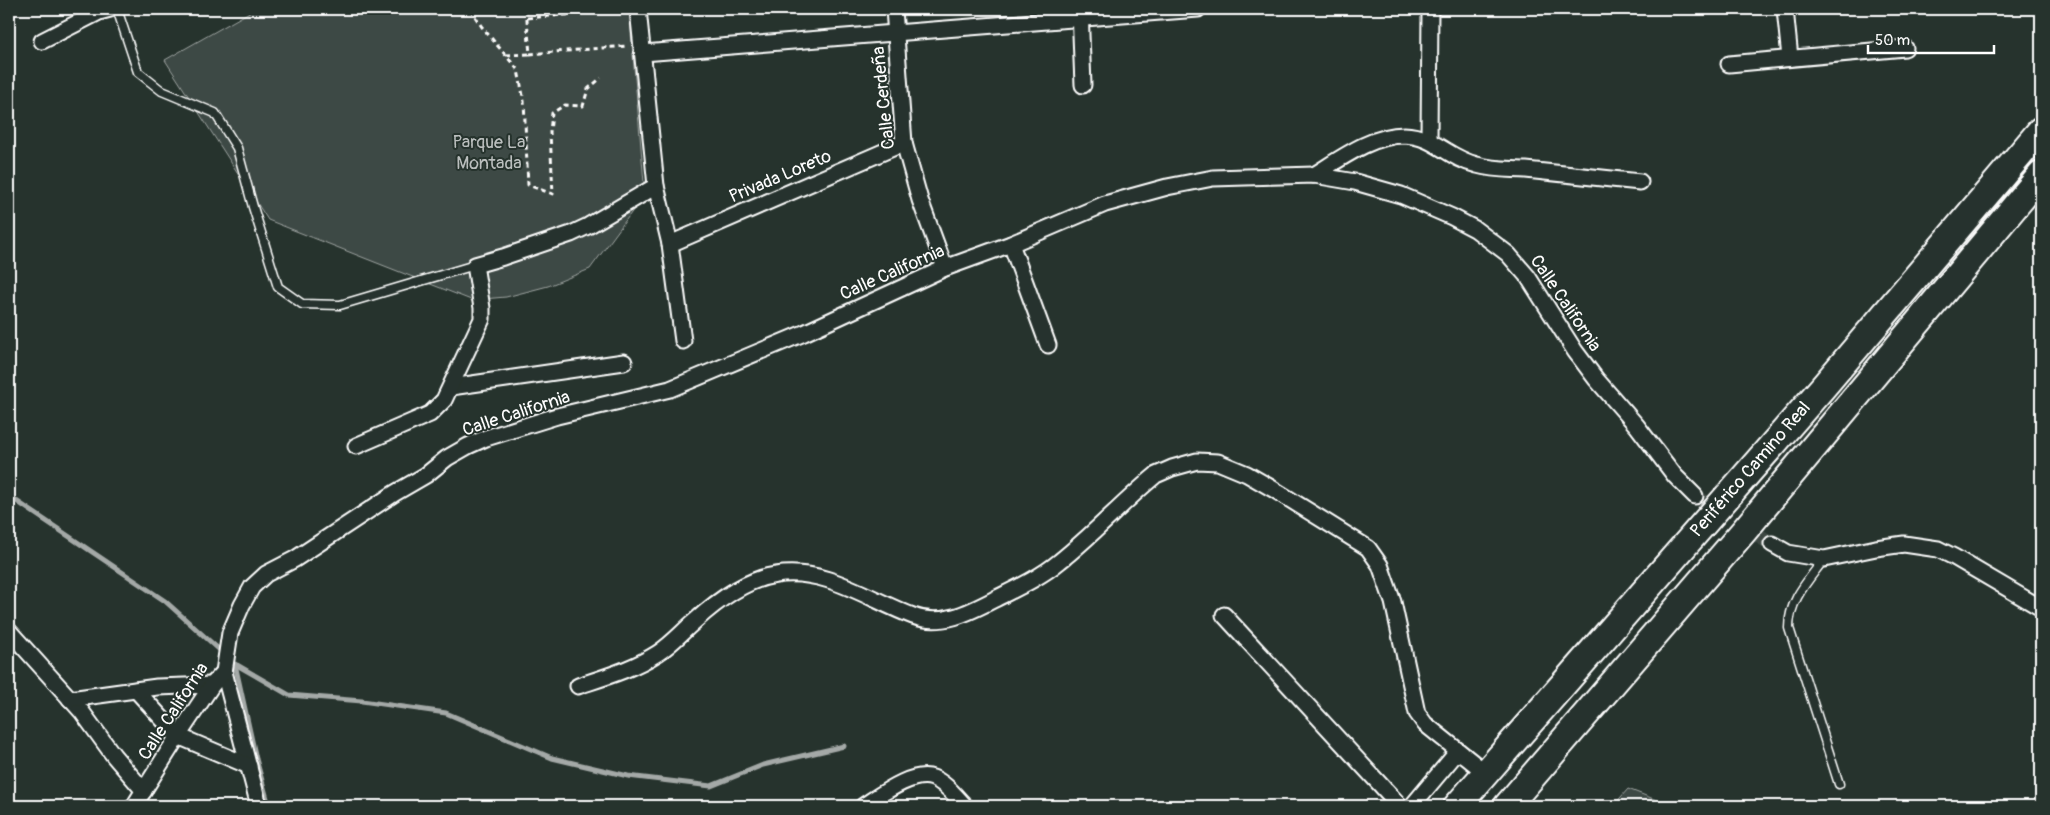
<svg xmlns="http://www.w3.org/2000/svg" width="2050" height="815" viewBox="0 0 2050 815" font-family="Pangolin,sans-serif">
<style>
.green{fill:#3e4944;stroke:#9ea4a2}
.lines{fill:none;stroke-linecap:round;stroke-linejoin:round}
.stream{stroke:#a4a9a7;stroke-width:5}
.minor-tunnel{stroke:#3c4742;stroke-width:15;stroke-dasharray:15 8;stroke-linecap:butt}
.service-casing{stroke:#fff;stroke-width:11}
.minor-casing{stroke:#fff;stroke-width:19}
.trunk-casing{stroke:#fff;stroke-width:30}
.path{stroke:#fff;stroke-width:3;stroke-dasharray:5 4;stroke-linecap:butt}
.service{stroke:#26332d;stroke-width:8}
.minor{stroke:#26332d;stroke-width:15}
.trunk{stroke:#26332d;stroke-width:26}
.labels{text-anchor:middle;stroke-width:4;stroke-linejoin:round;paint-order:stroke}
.street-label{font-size:18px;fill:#fff;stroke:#26332d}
.park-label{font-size:18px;fill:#bbbfbe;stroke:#26332d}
</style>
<rect width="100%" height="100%" fill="#26332d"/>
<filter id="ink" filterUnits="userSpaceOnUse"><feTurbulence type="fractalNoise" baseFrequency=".02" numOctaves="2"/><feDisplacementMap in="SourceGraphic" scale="10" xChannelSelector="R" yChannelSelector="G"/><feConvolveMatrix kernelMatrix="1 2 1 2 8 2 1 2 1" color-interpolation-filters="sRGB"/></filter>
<g filter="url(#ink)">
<g class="green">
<path d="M255 9H629L645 194 590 269 548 286 506 297 471 300 268 220 165 60Z"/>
<path d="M1628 789 1672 806H1613Z"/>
</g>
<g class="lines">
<g class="stream">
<path d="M9 496 165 601 223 653"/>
<path d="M235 664 256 759 269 806"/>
<path d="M237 665 289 695 362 701 446 713 552 758 628 776 711 786 763 765 844 746"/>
</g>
<path class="minor-tunnel" d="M1695 496 1772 544"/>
<defs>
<g id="service">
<path d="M117 9 138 72 162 91 215 113 237 148 253 207 278 287 302 304 340 305 475 265"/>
<path d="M1824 559C1808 581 1789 600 1789 628L1839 784"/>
</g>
<g id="minor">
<path d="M638 9 656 186 670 244 683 341"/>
<path d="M894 9 904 143 920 200 945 268"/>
<path d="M1080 9 1083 85"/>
<path d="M1785 9 1790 58"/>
<path d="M42 41 99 12 110 9"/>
<path d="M643 53 1198 9"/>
<path d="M1729 64 1905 48"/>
<path d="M1429 140 1430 9"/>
<path d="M1314 175C1340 159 1372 135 1404 135 1435 136 1447 158 1477 165 1493 170 1509 169 1526 170 1564 174 1602 178 1640 182"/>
<path d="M670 244 904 143"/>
<path d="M1011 244 1048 345"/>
<path d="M451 387 624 362"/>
<path d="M356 446 430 414 444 400 482 319V308L475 265 503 257 571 234 588 226 656 186"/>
<path d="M1772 544 1788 553 1824 559 1876 548 1904 544 1938 549 1954 557 2041 608"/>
<path d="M1224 615 1400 806"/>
<path d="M9 631 82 712 114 756 144 791"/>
<path d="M224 672 259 806"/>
<path d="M578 686C605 677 633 669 658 653 672 644 682 632 695 621 717 601 746 579 776 575 825 567 870 600 913 616 942 627 970 612 995 599 1017 588 1041 577 1060 561 1094 534 1123 502 1156 475L1172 468 1197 461 1218 462 1247 474 1273 489 1368 548 1380 565 1393 602 1417 713 1425 724 1486 773"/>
<path d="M136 690 178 736 249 766"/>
<path d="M70 699 157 687 212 685"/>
<path d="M134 806 178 736 212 685 224 672 230 633 242 605 252 587 266 574 295 559 395 493 426 475 447 458 468 446 486 438 557 416 670 389 804 333 945 268 1011 244 1105 204 1167 187 1213 178 1314 175 1355 182 1401 195 1452 217 1475 229 1508 254 1528 277 1575 351 1596 379 1637 426 1675 476 1695 496"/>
<path d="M863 806C879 796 913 770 933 778 946 783 956 797 965 806"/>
<path d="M1412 806 1458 751"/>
</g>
<g id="trunk">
<path d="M1457 806 1823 387 2041 130"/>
<path d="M1507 806 1743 532 2041 175"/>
</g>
</defs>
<use href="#service" class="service-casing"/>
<use href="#minor" class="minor-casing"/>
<use href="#trunk" class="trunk-casing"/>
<g class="path">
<path d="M470 9 482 27 518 70 524 101 528 185 553 194 550 132 552 113 565 105 583 106 588 89 601 78"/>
<path d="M526 9 530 54 627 46"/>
<path d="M563 9 564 15"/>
<path d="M527 18 612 11"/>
<path d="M506 55 530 54"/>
</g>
<use href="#service" class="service"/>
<use href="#minor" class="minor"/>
<use href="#trunk" class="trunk"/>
</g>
</g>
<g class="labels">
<g class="street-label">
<text transform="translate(883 98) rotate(-96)" y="6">Calle Cerdeña</text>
<text transform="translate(780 176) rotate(-23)" y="6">Privada Loreto</text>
<text transform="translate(892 272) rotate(-24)" y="6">Calle California</text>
<text transform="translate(1566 303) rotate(56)" y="6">Calle California</text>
<text transform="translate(516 413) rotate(-18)" y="6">Calle California</text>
<text transform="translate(1750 469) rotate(-49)" y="6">Periférico Camino Real</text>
<text transform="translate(173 711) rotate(-57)" y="6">Calle California</text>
</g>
<g class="park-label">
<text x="489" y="148">Parque La<tspan x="489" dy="21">Montada</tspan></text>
</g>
</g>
<rect width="2050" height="815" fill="none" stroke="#26332d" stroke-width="30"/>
<rect x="15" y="15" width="2020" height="785" fill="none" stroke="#fff" stroke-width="2" filter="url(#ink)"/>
<path d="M1868 45v8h126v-8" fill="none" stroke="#ffffff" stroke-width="2.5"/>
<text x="1875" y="45" font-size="15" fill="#ffffff" stroke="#26332d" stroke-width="4" paint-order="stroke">50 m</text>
</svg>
